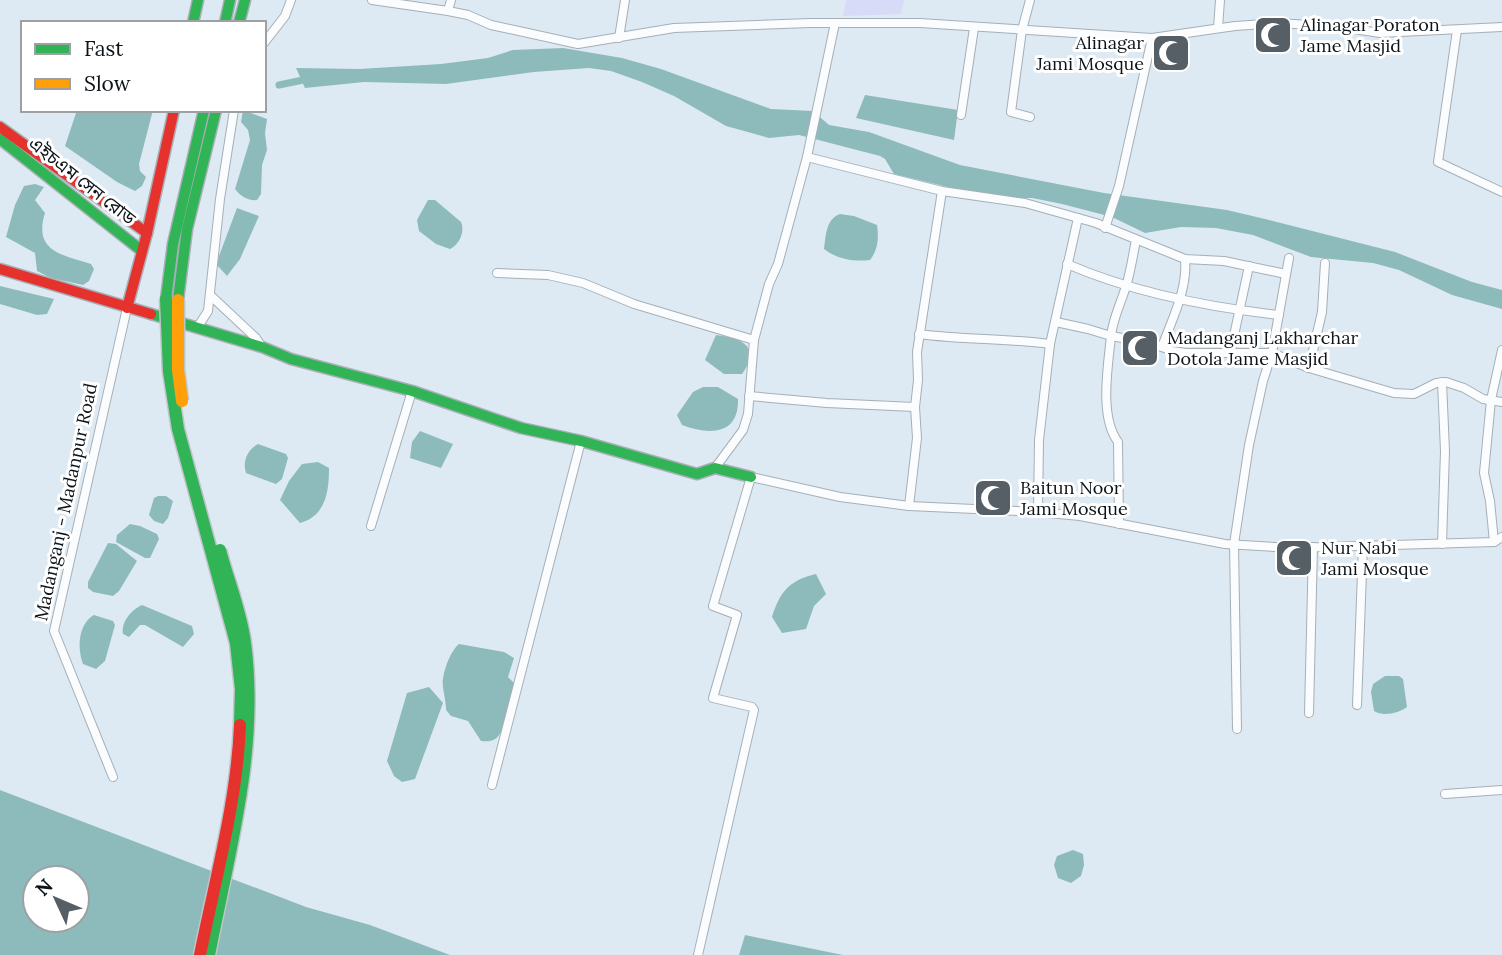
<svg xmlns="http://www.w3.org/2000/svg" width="1502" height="955" viewBox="0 0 1502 955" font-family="Lora,'Noto Sans Bengali',serif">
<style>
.green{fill:#d7dbf8}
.water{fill:#8dbbbc;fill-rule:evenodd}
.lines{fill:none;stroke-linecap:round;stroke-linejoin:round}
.canal{stroke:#8dbbbc;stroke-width:7}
.street-casing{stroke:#a6afb6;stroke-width:10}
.fast-casing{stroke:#a6afb6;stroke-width:13}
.jam-casing{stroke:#a6afb6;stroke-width:13}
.street{stroke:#fafcfd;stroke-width:8}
.fast{stroke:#30b455;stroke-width:10}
.jam{stroke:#e5322d;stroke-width:10}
.fast-bridge-casing{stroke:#bec4c8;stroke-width:15;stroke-linecap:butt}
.slow-bridge-casing{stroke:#bec4c8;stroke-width:15;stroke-linecap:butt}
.jam-bridge-casing{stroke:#bec4c8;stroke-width:15;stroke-linecap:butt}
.fast-bridge{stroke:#30b455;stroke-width:12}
.slow-bridge{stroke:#ff9f0a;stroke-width:12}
.jam-bridge{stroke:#e5322d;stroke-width:12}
.labels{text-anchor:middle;stroke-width:6;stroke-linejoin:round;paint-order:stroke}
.poi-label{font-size:18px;fill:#0c1419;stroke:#fff;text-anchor:start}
.street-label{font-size:18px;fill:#0c1419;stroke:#fff}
</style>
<rect width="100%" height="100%" fill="#deeaf3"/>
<path class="green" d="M846 0H904L901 14 843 16Z"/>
<g class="water">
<path d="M563 48 622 58 661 69 771 109 813 111 829 125 869 132 960 165 1104 193 1227 210 1265 219 1395 252 1472 282 1502 290V309L1452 295 1399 270 1373 263 1311 257 1253 235 1216 228 1181 227 1145 233 1112 217 1062 204 1032 198H1013L952 188 894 174 885 159 880 156 799 135 769 138 726 126 674 96 642 82 611 71 589 68 534 72 446 84 364 82 305 88 296 68 359 69 441 64 488 58 513 50Z"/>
<path d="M865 95 958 110 954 140 856 118Z"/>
<path d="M77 110H153L139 164 140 171 146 177 142 186 135 191 117 182 65 146Z"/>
<path d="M243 110 267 119 265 133 267 150 262 165 261 194 257 200C248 201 240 196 235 189L250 140 248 130 241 122Z"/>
<path d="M35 184 44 187 35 200 45 213C33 251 62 255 91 264L94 269 89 281 83 285 51 278 37 271 35 253 6 237 15 205 24 186Z"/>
<path d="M428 200H435L461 222C465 231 460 244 450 249L436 244 419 231 417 220Z"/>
<path d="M237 208 259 216 240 259 227 276 216 264Z"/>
<path d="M840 214 854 216 877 225C879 238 878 250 870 260 853 262 837 259 824 249 826 235 826 219 840 214Z"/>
<path d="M0 286 54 299 47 314 37 315 0 304Z"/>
<path d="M716 335C743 338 761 347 742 374H724L705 360Z"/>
<path d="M703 387H718L738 399C739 436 708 435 682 425L677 415 693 392Z"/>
<path d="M420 431 453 444 441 468 410 458 412 442Z"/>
<path d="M258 444 286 454 288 458 282 479 276 484 246 473C242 461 248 449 258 444Z"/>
<path d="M318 462 329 468C329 491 326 516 300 523L280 500 289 481 302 464Z"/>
<path d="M158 496H166L173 501 168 518 163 524 154 521 149 515 154 498Z"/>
<path d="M130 524 140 526 157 534 159 539 150 558H145L116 542 117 535Z"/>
<path d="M108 543 116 544 137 561 119 591 113 596 93 592 88 588V582Z"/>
<path d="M816 574 826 594 814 606 806 629 782 633 772 617C780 591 790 580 816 574Z"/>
<path d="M142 605 192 626 194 634 183 647 145 625H140L129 637 123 634C121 622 131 610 142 605Z"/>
<path d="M94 615 113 621 115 625 105 661 96 669 83 664C77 648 78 624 94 615Z"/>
<path d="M459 644 504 652 514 658 508 677 516 685 501 732C496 741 491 742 481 741L468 721 451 716 446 710C446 701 444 696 443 687 441 676 450 651 459 644Z"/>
<path d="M1385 676H1399L1403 679 1407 707C1399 713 1383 717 1374 711L1371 692 1373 684Z"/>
<path d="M429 687 443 703 415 779 402 782 394 776 387 761 407 693Z"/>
<path d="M0 790 306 907 370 925 450 955H0ZM35 878H77V920H35Z"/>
<path d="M1073 850 1083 854 1084 865 1081 876 1071 883 1058 878 1054 865 1057 856Z"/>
<path d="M745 935 843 955H739Z"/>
</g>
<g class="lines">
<path class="canal" d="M279 85 308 79"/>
<defs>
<g id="street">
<path d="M372 0 448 11 468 15 491 25 578 44 674 28 810 23H920L1152 38 1235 26 1279 23 1341 27 1380 33 1502 27"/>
<path d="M448 11 451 0"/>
<path d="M1218 28 1220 0"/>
<path d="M1457 30 1438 162 1502 192"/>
<path d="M619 38 625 0"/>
<path d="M264 43 285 16 291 0"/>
<path d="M961 115 974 28"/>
<path d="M1030 117 1011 112 1022 30 1030 0"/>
<path d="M807 157 942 191 1025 203 1096 223 1185 259 1224 261 1286 274"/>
<path d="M1105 228 1119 186 1152 38"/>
<path d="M1067 264C1134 293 1207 307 1279 315"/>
<path d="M497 273 548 275 583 283 634 304 754 340"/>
<path d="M210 295 256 338 262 347"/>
<path d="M1056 322 1088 329 1111 336 1128 339 1140 338 1172 351 1186 353H1272L1309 368 1394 393 1414 394 1436 383 1446 382 1464 388 1483 399 1502 402"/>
<path d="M197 328 208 311 220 199 234 110"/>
<path d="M919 334C963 340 1006 338 1050 344"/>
<path d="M1162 347C1172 319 1188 289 1185 259"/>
<path d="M1230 354 1249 266"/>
<path d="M1309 368 1322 312 1325 263"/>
<path d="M1442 382 1445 451 1442 544"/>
<path d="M749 396 827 403 915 407"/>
<path d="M715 468 743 430 748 414 754 340 769 284 778 264 807 157 835 23"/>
<path d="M909 506 917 438 915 407 918 380 917 352 942 191"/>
<path d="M1038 512 1039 440 1050 344 1078 218"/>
<path d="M1119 524 1118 442C1099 417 1108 366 1111 336 1113 317 1122 301 1127 283 1131 269 1133 255 1136 240"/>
<path d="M371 526 412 391"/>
<path d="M1494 542 1490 501 1484 473 1491 400 1502 350"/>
<path d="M1357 705 1363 546"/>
<path d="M1309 713 1313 547"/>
<path d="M1237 729 1234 544 1249 445 1263 381 1272 353 1289 258"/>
<path d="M113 777 54 631 127 308"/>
<path d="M492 785 581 441"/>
<path d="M1445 794 1502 790"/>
<path d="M698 955 754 710 752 707 713 698 737 615 713 606 751 477 840 497 909 506 1038 512 1080 516 1225 544 1292 548 1494 542 1502 537"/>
</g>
<g id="fast">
<path d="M193 23 198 0"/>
<path d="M225 23 230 0"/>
<path d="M239 23 245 0"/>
<path d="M0 139 142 251"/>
<path d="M166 299 173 244 204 110"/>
<path d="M178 300 187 229 216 110"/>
<path d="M151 314 262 347 291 359 412 391 521 428 581 441 697 474 715 468 751 477"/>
</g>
<g id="jam">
<path d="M0 127 147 233"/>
<path d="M0 269 151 314"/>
<path d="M127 308 147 233 174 110"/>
</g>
</defs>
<use href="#street" class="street-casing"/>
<use href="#fast" class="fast-casing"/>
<use href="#jam" class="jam-casing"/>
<use href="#street" class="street"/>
<use href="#fast" class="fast"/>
<use href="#jam" class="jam"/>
<defs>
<g id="fast-bridge">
<path d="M166 299 169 371 178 429 236 643 241 689 240 725"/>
<path d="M209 955C229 852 259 749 245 643 241 611 228 581 220 550"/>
</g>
<path id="slow-bridge" d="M178 300V370L182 401"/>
<path id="jam-bridge" d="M200 955C215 880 237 802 240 725"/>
</defs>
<use href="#fast-bridge" class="fast-bridge-casing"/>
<use href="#slow-bridge" class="slow-bridge-casing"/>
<use href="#jam-bridge" class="jam-bridge-casing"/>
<use href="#fast-bridge" class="fast-bridge"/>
<use href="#slow-bridge" class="slow-bridge"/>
<use href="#jam-bridge" class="jam-bridge"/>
</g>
<defs>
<symbol id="mosque-square" viewBox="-11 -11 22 22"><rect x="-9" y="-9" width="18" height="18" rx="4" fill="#565f65" stroke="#fff"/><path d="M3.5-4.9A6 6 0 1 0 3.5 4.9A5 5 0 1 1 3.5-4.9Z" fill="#fff"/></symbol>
</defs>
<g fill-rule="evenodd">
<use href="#mosque-square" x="1251" y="13" width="44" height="44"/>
<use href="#mosque-square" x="1149" y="31" width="44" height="44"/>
<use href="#mosque-square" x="1118" y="326" width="44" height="44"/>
<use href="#mosque-square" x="971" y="476" width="44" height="44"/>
<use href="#mosque-square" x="1272" y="536" width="44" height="44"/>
</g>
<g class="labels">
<g class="poi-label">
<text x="1300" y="31">Alinagar Poraton<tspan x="1300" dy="21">Jame Masjid</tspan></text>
<text x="1144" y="49" text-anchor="end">Alinagar<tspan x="1144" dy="21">Jami Mosque</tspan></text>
<text x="1167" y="344">Madanganj Lakharchar<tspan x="1167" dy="21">Dotola Jame Masjid</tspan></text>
<text x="1020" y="494">Baitun Noor<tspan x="1020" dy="21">Jami Mosque</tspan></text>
<text x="1321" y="554">Nur Nabi<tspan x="1321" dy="21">Jami Mosque</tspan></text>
</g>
<g class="street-label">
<text transform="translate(82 181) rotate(38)" y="6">এইচএম সেন রোড</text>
<text transform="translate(66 502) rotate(-78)" y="6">Madanganj - Madanpur Road</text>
</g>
</g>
<rect x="21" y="21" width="245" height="91" fill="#ffffff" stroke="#9ea1a3" stroke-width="2"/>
<rect x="35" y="44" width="35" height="10" fill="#30b455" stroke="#9ea1a3" stroke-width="2"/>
<text x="84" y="56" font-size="21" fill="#0c1419">Fast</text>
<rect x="35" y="79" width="35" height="10" fill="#ff9f0a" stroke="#9ea1a3" stroke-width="2"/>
<text x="84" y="91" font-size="21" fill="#0c1419">Slow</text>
<g transform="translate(56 899) rotate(314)"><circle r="33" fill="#ffffff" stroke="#9ea1a3" stroke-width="2"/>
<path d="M0-5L12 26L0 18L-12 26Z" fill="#565f65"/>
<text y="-10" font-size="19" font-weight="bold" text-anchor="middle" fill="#0c1419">N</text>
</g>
</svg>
